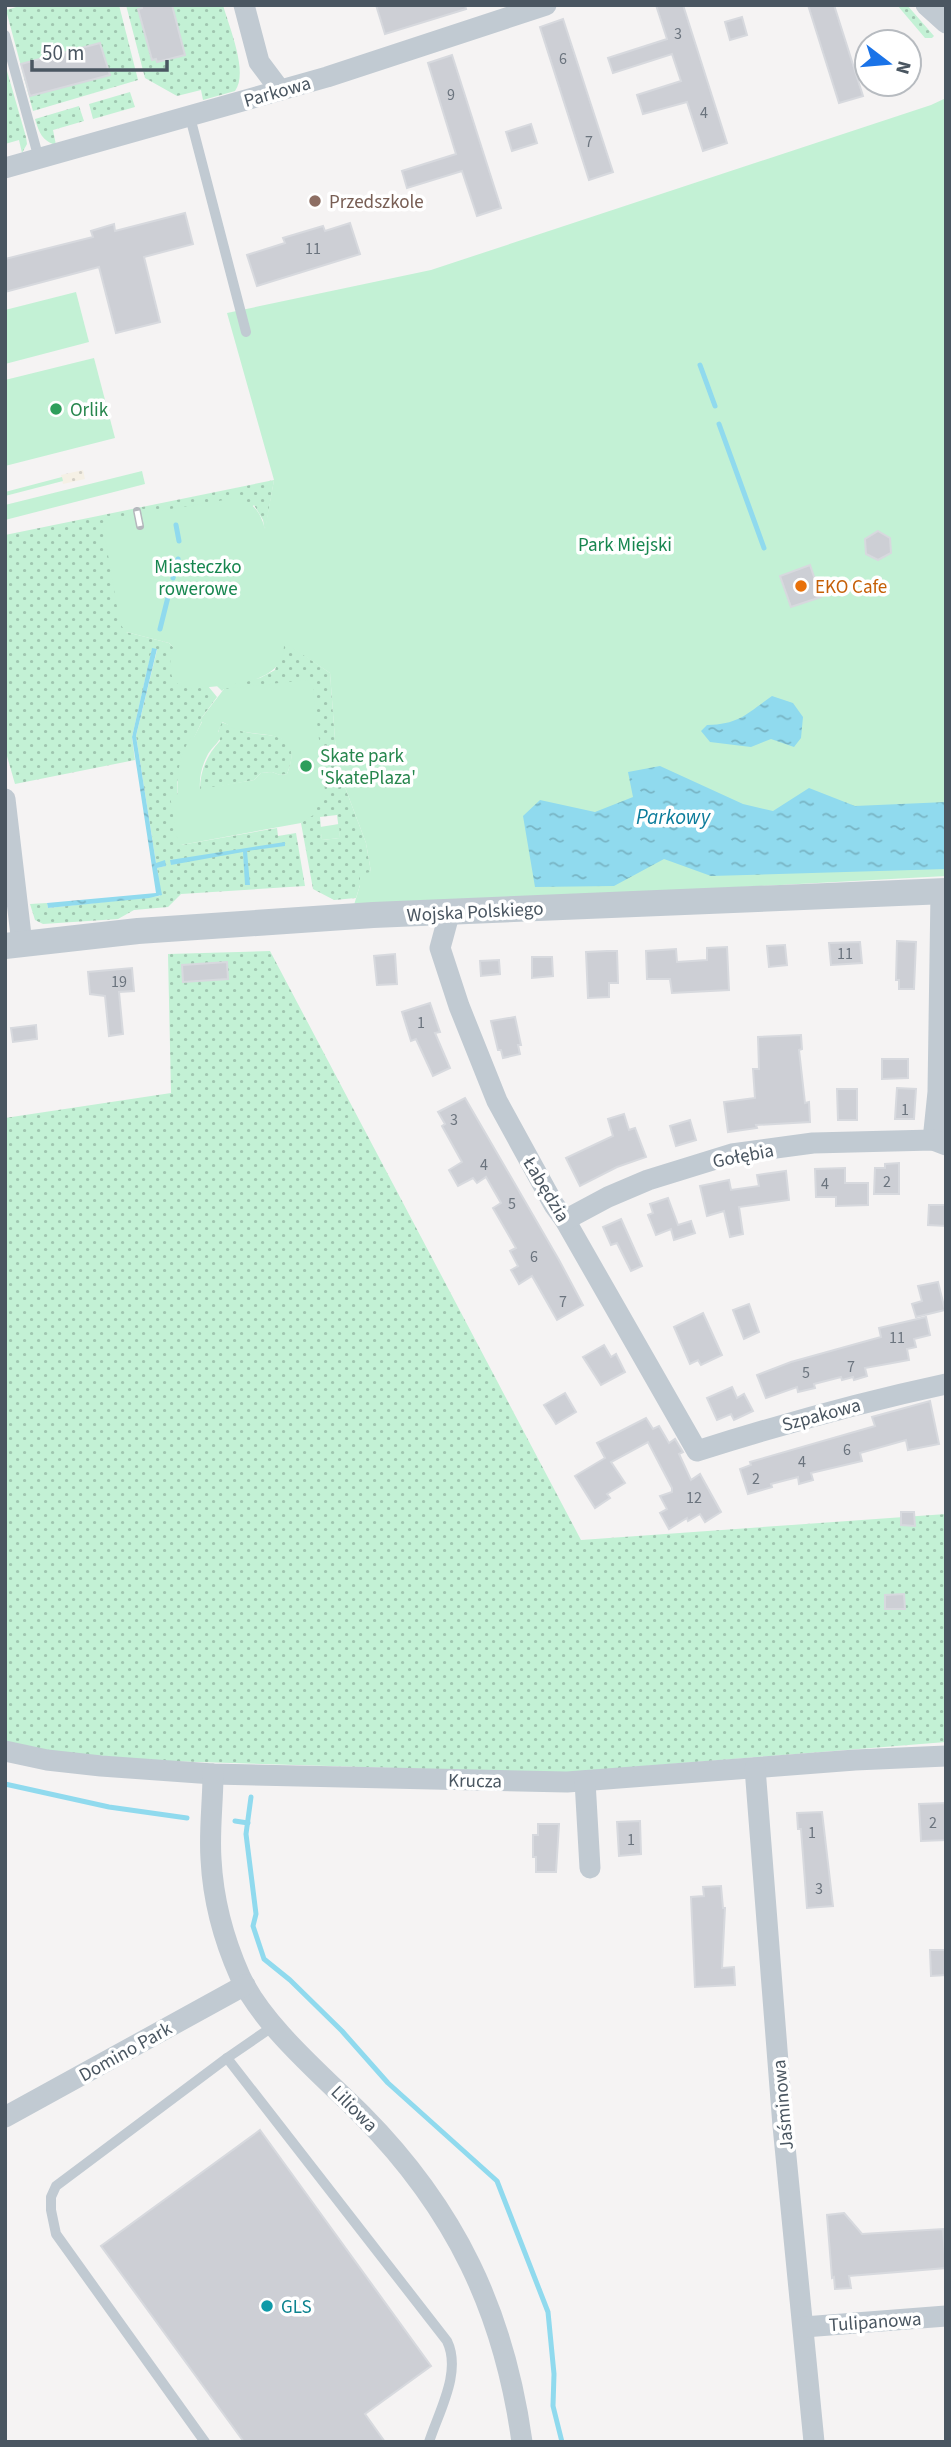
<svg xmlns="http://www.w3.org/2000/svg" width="951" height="2447" viewBox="0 0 951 2447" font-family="'Source Sans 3',sans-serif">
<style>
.grass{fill:url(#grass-dots);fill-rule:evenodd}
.sand{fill:url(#sand-dots)}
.park{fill:#c3f1d5;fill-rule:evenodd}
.water{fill:url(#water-ripples)}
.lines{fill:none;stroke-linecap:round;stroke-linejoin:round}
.stream{stroke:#90daee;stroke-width:5}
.building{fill:#cdcfd5;stroke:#d7d9de;stroke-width:2}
.service{stroke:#c1cad2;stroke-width:10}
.minor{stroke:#c1cad2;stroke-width:21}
.tertiary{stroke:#c1cad2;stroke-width:26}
.rail-casing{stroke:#b5b8bd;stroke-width:8}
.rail{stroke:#fff;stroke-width:5;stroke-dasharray:16;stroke-linecap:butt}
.education-dot{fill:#8d6e63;stroke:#fff;stroke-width:2.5}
.leisure-dot{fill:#2e9e5b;stroke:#fff;stroke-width:2.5}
.food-dot{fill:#e8710a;stroke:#fff;stroke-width:2.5}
.culture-dot{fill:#0f9aa8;stroke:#fff;stroke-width:2.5}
.labels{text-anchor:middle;stroke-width:7;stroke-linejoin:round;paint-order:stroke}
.number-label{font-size:16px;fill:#6b747e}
.street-label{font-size:19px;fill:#4a5661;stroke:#fff}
.education-label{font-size:19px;fill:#785e54;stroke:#fff;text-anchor:start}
.leisure-label{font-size:19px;fill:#27864d;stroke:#fff;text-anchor:start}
.park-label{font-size:19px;fill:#17864f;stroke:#fff}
.food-label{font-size:19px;fill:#c56008;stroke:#fff;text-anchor:start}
.culture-label{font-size:19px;fill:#0d838f;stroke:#fff;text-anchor:start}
.water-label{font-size:21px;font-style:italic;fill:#0c7c9b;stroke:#fff}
</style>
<defs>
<pattern id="grass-dots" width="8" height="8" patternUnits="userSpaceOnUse" patternTransform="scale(1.75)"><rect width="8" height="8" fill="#c3f1d5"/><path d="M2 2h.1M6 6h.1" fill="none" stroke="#a0c6b0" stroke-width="1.8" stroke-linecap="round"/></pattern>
<pattern id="sand-dots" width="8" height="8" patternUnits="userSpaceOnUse" patternTransform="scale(1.75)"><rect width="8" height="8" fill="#f5f0e5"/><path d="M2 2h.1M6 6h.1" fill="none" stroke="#d4d0c7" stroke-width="1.8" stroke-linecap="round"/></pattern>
<pattern id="water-ripples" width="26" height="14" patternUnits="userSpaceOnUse" patternTransform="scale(1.75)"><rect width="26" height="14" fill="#90daee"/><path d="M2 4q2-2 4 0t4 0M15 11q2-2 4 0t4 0" fill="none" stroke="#78b4c4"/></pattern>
</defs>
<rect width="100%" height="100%" fill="#f5f3f3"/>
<g class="grass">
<path d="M23 5H119L138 80 33 111 6 10Z"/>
<path d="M126 5H223C229 27 249 73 235 91L203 100 201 90 177 96 145 78Z"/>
<path d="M897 5H907L934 36 932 38H925Z"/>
<path d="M5 64 26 137 27 144 22 153 19 140 5 144Z"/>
<path d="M130 92 135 107 93 119 89 104Z"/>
<path d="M79 106 84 121 53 130 56 145C42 141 39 132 35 119Z"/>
<path d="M274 480 265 532 263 520 254 505 126 632 169 643 173 647 172 676C183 690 192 689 208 686L217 697 200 720 202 721 194 738 177 782 181 845 277 828 278 836 296 833 305 886 181 894 168 907 134 910 118 919 43 924 35 920 30 904 47 903 48 908 160 896 157 868 165 866 156 863 136 736 157 650 152 649 132 737 135 760 15 784 5 749V535Z"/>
<path d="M284 641 330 673 337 766 366 843 371 872 360 885 356 898 334 900 313 889 301 823 312 814 313 688 224 689 222 691 216 685 260 678 275 670ZM337 815 340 838 322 840 320 817Z"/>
<path d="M221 722C229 724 235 729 242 731 268 739 305 727 287 774L280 775 272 772 261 773 254 780 200 790C200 770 207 755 220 741L218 733Z"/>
<path d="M270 951 581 1540 946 1514V1742L560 1773 69 1758 5 1744V1118L171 1093 168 954Z"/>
</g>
<path class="sand" d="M83 470 85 479 63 484 61 475Z"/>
<g class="park">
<path d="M946 98V876L540 898 354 905 360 885V874L371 872 366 843 337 766 330 673 284 642C286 687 225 684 192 689 167 685 168 667 173 647L169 643 126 632 120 624 103 526 111 519 236 498C255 503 260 512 265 529L274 480 227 313 431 270 931 105Z"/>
<path d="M76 292 89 342 5 364V310Z"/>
<path d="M94 358 115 438 5 466V380Z"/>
<path d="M142 471 145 484 5 520V505Z"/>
<path d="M62 477 63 481 5 496V492Z"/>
<path d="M307 680 313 688 325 791 321 804 317 806 315 814 301 823 181 845 178 843 170 796 178 794C176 774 180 754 191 737H194L202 722 200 720 224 689ZM222 722C231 725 231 729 240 731 268 737 304 730 287 774L280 775 272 772 261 773 254 780 200 789C199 777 202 765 208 754 213 746 219 743 222 734L218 732Z"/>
<path d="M339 824 340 838 322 840 320 827Z"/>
</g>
<g class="water">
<path d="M152 648 157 649 136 736 156 863 165 860 166 866 157 868 162 895 149 898 48 908 47 903 156 893 132 737Z"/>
<path d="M772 696 793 703 803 717 801 738 794 747 771 739 751 747 710 742 701 731 707 725C740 724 746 714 772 696Z"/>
<path d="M660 766 743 804 773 811 809 788 855 806 946 802V869L711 876 664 859 614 886 535 887 523 816 540 800 595 812 633 797 628 772Z"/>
<path d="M285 842V846L247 851 250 885H245L243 852 171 865 170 860Z"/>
</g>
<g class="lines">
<g class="stream">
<path d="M700 365 715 406"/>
<path d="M719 424 764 548"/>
<path d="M176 525 179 541"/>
<path d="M173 578 178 559"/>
<path d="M160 629 169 593"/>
<path d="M5 1784 109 1807 187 1818"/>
<path d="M251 1797 246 1834 256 1914 253 1926 264 1959 290 1980 342 2031 388 2083 497 2181 548 2312 554 2374 553 2406 562 2442"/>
<path d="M235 1821 248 1823"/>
</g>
</g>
<g class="building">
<path d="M141 5H172L185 55 157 62 156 59 152 60 138 9 142 8Z"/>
<path d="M376 5H465L466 9 385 34Z"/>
<path d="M656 5H683L727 143 703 151 687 102 643 114 637 95 681 81 672 54 613 73 608 58 667 39Z"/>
<path d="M808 5H834L863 96 839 103Z"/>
<path d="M742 17 747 35 730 40 725 22Z"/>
<path d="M563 19 613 172 589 180 540 27Z"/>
<path d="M100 43 110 75 30 96 21 64Z"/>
<path d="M452 55 501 208 477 216 462 171 407 188 402 171 456 154 428 63Z"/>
<path d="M531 124 537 143 512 151 506 132Z"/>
<path d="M185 213 193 244 144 257 160 322 116 333 99 267 5 292V259L93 237 91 231 114 224 115 231Z"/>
<path d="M350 223 360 254 257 286 247 255 285 243 283 238 323 226 325 231Z"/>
<path d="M878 531 890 538 891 553 878 560 866 554 865 539Z"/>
<path d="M810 565 821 597 791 607 780 576Z"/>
<path d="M897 941 916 942 914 989H899V980H896Z"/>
<path d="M860 942 862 963 831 965 829 943Z"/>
<path d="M785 945 787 965 769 967 767 946Z"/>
<path d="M727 947 729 990 672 993 670 979H647L646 951 676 949 677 962 707 960V948Z"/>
<path d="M607 951H617L618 983H609V997L588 998 586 952Z"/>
<path d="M395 954 397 984 377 985 374 956Z"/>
<path d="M532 957H552L553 976 532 978Z"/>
<path d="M499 960 500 974 481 976 480 961Z"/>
<path d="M227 962 228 979 183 982 182 965Z"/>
<path d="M132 968 134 991 119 992 123 1034 109 1036 105 996 90 994 88 972Z"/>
<path d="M430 1003 440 1032 435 1033 450 1068 433 1076 416 1039 411 1041 402 1012Z"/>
<path d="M515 1017 521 1045H518L520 1054 503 1058 501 1050H498L491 1021Z"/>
<path d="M36 1025 37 1039 13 1042 11 1028Z"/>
<path d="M801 1035 802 1049 799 1050 805 1103 809 1102 810 1122 756 1125 757 1128 728 1132 724 1102 755 1098 753 1069H759L758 1037Z"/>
<path d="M882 1059H908V1078L882 1079Z"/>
<path d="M897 1088 916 1089 914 1119H895Z"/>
<path d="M837 1089H857V1120H838Z"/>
<path d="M465 1098 559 1260 583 1305 557 1320 532 1276 519 1284 511 1270 518 1266 510 1251 516 1248 493 1208 501 1203 486 1177 477 1183 473 1178 458 1186 449 1170 462 1162 442 1126 445 1124 438 1112Z"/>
<path d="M624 1114 629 1130 635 1128 646 1157 617 1167 580 1186 566 1158 613 1136 608 1119Z"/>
<path d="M690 1120 696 1140 676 1146 670 1126Z"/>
<path d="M899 1163V1194H874L875 1168H885V1164Z"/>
<path d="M845 1168V1183H868V1205L836 1206V1197H816L815 1169Z"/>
<path d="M786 1171 789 1200 739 1207 743 1234 730 1237 724 1211 707 1216 700 1186 729 1180 731 1190 759 1186 757 1175Z"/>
<path d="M668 1198 678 1225 691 1221 695 1233 674 1240 671 1229 656 1235 648 1215 653 1213 650 1204Z"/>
<path d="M929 1205H946V1226L928 1225Z"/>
<path d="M621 1219 642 1266 631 1271 617 1243 611 1245 603 1227Z"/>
<path d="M938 1282 945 1310 916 1317 912 1304 922 1301 918 1286Z"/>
<path d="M749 1304 759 1332 744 1339 733 1310Z"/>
<path d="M703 1313 722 1355 701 1365 698 1360 690 1364 674 1327Z"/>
<path d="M926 1317 930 1335 914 1339 916 1347 907 1349 909 1360 865 1368 867 1376 854 1380 853 1377 842 1380 841 1377 814 1384 815 1388 798 1392 797 1387 766 1398 757 1375 791 1362 881 1337 879 1328Z"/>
<path d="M604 1345 611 1357 616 1354 625 1372 601 1385 583 1357Z"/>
<path d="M732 1387 737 1398 744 1394 753 1411 734 1420 731 1414 717 1420 707 1398Z"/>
<path d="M565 1393 576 1412 556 1424 544 1405Z"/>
<path d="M930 1401 939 1444 908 1450 906 1440 860 1453 862 1461 811 1473 813 1480 799 1484 798 1477 771 1484 772 1487 748 1494 740 1469 751 1465 750 1462 875 1426 872 1417Z"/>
<path d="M646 1418 653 1429 659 1426 669 1443 675 1439 683 1452 679 1454 691 1480 700 1474 721 1512 705 1522 700 1514 688 1521 687 1518 669 1529 660 1513 667 1509 660 1496 672 1492V1488L648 1442 611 1462 625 1483 607 1494 610 1498 595 1508 575 1476 605 1458 597 1443Z"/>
<path d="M901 1512H914L915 1526 901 1525Z"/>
<path d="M904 1594 905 1609H885V1595Z"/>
<path d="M946 1803V1840L921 1841 919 1804Z"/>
<path d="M822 1812 833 1906 807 1908 801 1829H798L797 1813Z"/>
<path d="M640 1821 641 1854 619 1856 617 1822Z"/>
<path d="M538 1824H559L556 1872H536V1857H533V1835H538Z"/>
<path d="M721 1886 723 1908H725L722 1968 734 1967 735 1985 695 1987 691 1897 704 1896 703 1887Z"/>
<path d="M930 1950H946V1975L931 1976Z"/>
<path d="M260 2130 431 2366 365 2414 385 2442H244L101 2246Z"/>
<path d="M844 2213 862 2234 943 2229 946 2268 849 2276 851 2288 835 2289 834 2277 832 2278 827 2215Z"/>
</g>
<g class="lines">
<g class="service">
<path d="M5 35 39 159"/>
<path d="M190 117 246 332"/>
<path d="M227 2058 447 2341C462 2372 439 2411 429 2442"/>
<path d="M205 2442 56 2234 51 2210V2197L56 2186 227 2058 275 2025"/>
</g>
<g class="minor">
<path d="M244 5 259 62 280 90"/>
<path d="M926 5 946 23"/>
<path d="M5 168 327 77 546 5"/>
<path d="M5 799 22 944"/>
<path d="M450 911 440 948 459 1006 497 1101 554 1205 565 1220 697 1451C779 1425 862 1402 946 1384"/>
<path d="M933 1140 938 1092 941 892"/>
<path d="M565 1220 608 1197 648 1180 732 1154 813 1143 933 1140 946 1145"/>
<path d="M5 1751 47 1760 101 1766 213 1774 567 1782 855 1760 946 1756"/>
<path d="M755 1768 783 2126 814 2442"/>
<path d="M213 1774C213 1802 209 1831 211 1859 213 1899 224 1940 240 1976 263 2026 323 2076 362 2115 455 2209 504 2311 522 2442"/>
<path d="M585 1781 590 1868"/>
<path d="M5 2117 245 1985"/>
<path d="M804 2327 946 2316"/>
</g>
<path class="tertiary" d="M5 946 138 931 373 915 946 891"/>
<defs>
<path id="rail" d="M137 511 140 526"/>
</defs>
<use href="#rail" class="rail-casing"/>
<use href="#rail" class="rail"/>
</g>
<circle class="education-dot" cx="315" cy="201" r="7"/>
<g class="leisure-dot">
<circle cx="56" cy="409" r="7"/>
<circle cx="306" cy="766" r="7"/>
</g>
<circle class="food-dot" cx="801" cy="586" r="7"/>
<circle class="culture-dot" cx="267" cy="2306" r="7"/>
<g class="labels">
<g class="number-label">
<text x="678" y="39">3</text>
<text x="563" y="64">6</text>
<text x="451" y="100">9</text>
<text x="704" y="118">4</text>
<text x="589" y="147">7</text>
<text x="313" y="254">11</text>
<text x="845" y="959">11</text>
<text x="119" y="987">19</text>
<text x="421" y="1028">1</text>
<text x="905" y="1115">1</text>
<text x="454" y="1125">3</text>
<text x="484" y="1170">4</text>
<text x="887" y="1187">2</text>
<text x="825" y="1189">4</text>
<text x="512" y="1209">5</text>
<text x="534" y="1262">6</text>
<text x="563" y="1307">7</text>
<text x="897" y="1343">11</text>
<text x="851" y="1372">7</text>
<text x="806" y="1378">5</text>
<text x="847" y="1455">6</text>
<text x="802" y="1467">4</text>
<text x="756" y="1484">2</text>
<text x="694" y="1503">12</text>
<text x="933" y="1828">2</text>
<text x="812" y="1838">1</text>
<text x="631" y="1845">1</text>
<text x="819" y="1894">3</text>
</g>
<g class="street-label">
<text transform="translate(277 91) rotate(-16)" y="7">Parkowa</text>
<text transform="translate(475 911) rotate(-3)" y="7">Wojska Polskiego</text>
<text transform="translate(743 1155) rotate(-11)" y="7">Gołębia</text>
<text transform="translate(547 1189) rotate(59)" y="7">Łabędzia</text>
<text transform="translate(821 1414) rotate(-15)" y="7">Szpakowa</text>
<text transform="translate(475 1780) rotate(1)" y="7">Krucza</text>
<text transform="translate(125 2051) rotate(-29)" y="7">Domino Park</text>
<text transform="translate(782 2105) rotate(-95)" y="7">Jaśminowa</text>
<text transform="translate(355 2108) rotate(45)" y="7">Liliowa</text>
<text transform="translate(875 2321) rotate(-4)" y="7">Tulipanowa</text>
</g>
<g class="education-label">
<text x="329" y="208">Przedszkole</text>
</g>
<g class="leisure-label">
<text x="70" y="416">Orlik</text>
<text x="320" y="762">Skate park<tspan x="320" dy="22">'SkatePlaza'</tspan></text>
</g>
<g class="park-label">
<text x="625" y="551">Park Miejski</text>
<text x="198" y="573">Miasteczko<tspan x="198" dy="22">rowerowe</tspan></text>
</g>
<g class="food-label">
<text x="815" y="593">EKO Cafe</text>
</g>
<g class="culture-label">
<text x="281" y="2313">GLS</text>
</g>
<g class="water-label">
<text x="673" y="824">Parkowy</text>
</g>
</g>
<rect width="951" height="2447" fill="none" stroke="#4a5661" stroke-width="14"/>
<g transform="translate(888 63) rotate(106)"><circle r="33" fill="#ffffff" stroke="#b7bbc0" stroke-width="2"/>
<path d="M0-5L12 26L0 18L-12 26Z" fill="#1a73e8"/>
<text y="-10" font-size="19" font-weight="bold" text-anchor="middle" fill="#4a5661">N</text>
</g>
<path d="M32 60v10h135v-10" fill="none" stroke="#4a5661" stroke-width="3.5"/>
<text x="42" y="60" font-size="21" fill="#4a5661" stroke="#ffffff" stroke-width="5" paint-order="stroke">50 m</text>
</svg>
